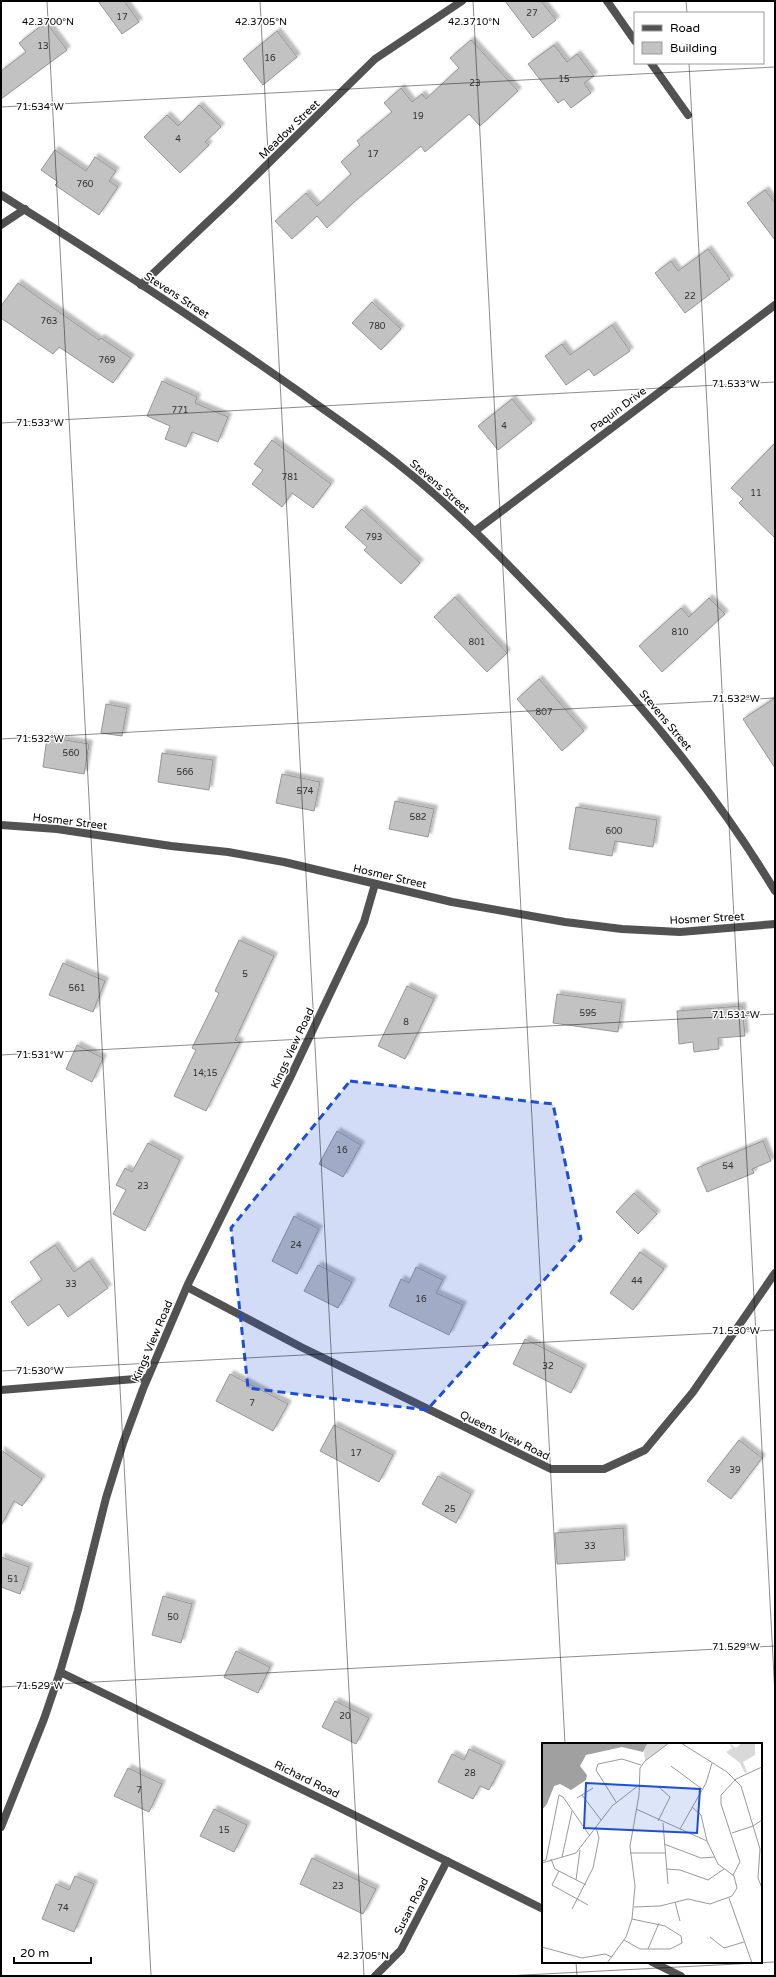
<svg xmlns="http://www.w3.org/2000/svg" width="776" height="1977" viewBox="0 0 776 1977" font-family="'Varela Round',sans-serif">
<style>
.building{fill:#c2c2c2;stroke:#969696;filter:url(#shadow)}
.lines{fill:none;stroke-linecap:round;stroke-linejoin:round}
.minor{stroke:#525252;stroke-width:8}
.tertiary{stroke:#525252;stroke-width:8}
.marked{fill:#1d4ed8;fill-opacity:0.2;stroke:#1d4ed8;stroke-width:3;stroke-dasharray:8 5;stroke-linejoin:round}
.ticks{fill:none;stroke:#000;stroke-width:1;stroke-opacity:0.45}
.labels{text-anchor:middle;stroke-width:3;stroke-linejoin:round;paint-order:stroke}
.number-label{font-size:9px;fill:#303030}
.street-label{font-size:11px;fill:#000;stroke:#fff}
.inset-road{fill:none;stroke:#999;stroke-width:1}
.view{fill:#1d4ed8;fill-opacity:0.15;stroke:#1d4ed8;stroke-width:2}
.inset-edge{fill:none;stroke:#000;stroke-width:2}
.ticks-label{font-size:10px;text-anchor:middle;fill:#000;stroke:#fff;stroke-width:3;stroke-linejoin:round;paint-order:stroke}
</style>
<defs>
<filter id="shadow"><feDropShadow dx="3.5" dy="-3.5" stdDeviation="1" flood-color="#0004"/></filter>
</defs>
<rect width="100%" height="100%" fill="#fff"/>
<g class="building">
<path d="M98 1H124L139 22 122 34Z"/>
<path d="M505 1H541L556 20 533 38Z"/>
<path d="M46 22 67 50 1 99V71L26 52 19 43Z"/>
<path d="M277 31 297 57 263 85 243 59Z"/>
<path d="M471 40 518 91 480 126 469 114 425 152 421 146 353 203 327 228 317 216 292 239 275 221 306 193 317 206 351 174 341 162 360 145 357 141 392 112 384 103 401 88 412 102 422 94 426 99 459 68 450 58Z"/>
<path d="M554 45 567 62 577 54 594 76 584 83 591 93 571 108 564 99 558 103 528 64Z"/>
<path d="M199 105 221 127 205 142 209 145 180 173 144 137 167 115 178 126Z"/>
<path d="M55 150 86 171 95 157 116 171 109 181 118 187 99 215 55 185 58 182 41 170Z"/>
<path d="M765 190 775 203V240L747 203Z"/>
<path d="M708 249 730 279 685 313 655 273 671 261 678 271Z"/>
<path d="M18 283 99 340 101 338 131 358 113 383 59 347 53 354 1 318V306Z"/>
<path d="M372 302 401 329 381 350 352 323Z"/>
<path d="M612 325 630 351 594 376 589 369 566 385 545 356 562 344 570 355Z"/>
<path d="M162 381 197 397 195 403 228 417 218 442 192 432 186 447 165 439 170 426 147 416Z"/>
<path d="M512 399 532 423 498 450 478 426Z"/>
<path d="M272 440 331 484 313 508 292 493 282 507 252 484 263 470 254 464Z"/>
<path d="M775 443V538L739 503 743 499 731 488Z"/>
<path d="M362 509 420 563 401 584 364 550 367 547 345 527Z"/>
<path d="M455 597 507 653 487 672 434 617Z"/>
<path d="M709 598 725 614 662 672 639 646 681 608 689 617Z"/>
<path d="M539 679 584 731 562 751 517 699Z"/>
<path d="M775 698V768L743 719Z"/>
<path d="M106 704 127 708 122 736 101 733Z"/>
<path d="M47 737 89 744 84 774 43 767Z"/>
<path d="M162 753 213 760 209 790 158 782Z"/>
<path d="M282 774 320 782 314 811 276 803Z"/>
<path d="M395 801 434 809 428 837 389 829Z"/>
<path d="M576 807 657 820 653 847 615 841 612 856 569 849Z"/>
<path d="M239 940 274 956 235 1040 240 1042 206 1111 174 1096 196 1050 192 1048 219 993 215 991Z"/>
<path d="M63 963 105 981 93 1012 49 995Z"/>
<path d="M407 986 434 999 405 1059 378 1046Z"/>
<path d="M557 994 622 1003 618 1032 553 1023Z"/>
<path d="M742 1006 745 1036 718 1038 719 1049 694 1052 693 1042 679 1044 677 1011Z"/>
<path d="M77 1045 103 1058 92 1082 66 1069Z"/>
<path d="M337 1131 361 1145 343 1177 319 1164Z"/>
<path d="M763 1141 771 1161 752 1169 754 1173 707 1192 697 1168Z"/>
<path d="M148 1143 180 1160 145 1231 113 1214 126 1190 116 1185 125 1168 132 1172Z"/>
<path d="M634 1193 657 1214 638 1234 616 1212Z"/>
<path d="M294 1216 319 1229 297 1274 272 1261Z"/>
<path d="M55 1245 74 1272 89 1261 108 1288 68 1317 59 1304 28 1326 11 1302 42 1280 30 1262Z"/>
<path d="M640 1252 664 1269 633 1310 610 1293Z"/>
<path d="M318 1265 352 1282 338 1308 304 1291Z"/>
<path d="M416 1267 443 1280 436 1293 463 1305 449 1335 389 1306 401 1279 409 1283Z"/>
<path d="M525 1339 583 1368 571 1393 513 1364Z"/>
<path d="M230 1374 288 1404 273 1431 216 1401Z"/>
<path d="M334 1425 393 1455 379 1482 320 1451Z"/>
<path d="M739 1440 762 1458 731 1499 707 1481Z"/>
<path d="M1 1450 42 1479 22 1506 14 1501 1 1526Z"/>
<path d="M438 1476 471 1494 456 1523 422 1504Z"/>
<path d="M623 1528 625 1560 557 1564 555 1533Z"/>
<path d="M1 1557 29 1567 20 1594 1 1587Z"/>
<path d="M163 1596 192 1604 181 1643 152 1635Z"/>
<path d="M236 1651 270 1667 258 1693 224 1677Z"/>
<path d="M335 1701 369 1718 356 1744 322 1727Z"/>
<path d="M469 1749 502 1765 489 1790 480 1786 473 1799 438 1782 452 1754 464 1760Z"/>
<path d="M128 1768 162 1784 149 1812 114 1796Z"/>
<path d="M214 1809 247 1825 234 1852 200 1836Z"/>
<path d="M312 1858 376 1889 363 1914 300 1884Z"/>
<path d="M75 1876 94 1884 74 1932 42 1919 56 1884 69 1890Z"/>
</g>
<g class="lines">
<g class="minor">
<path d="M607 1 635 41"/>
<path d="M651 63 688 115"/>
<path d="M1 225 25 209"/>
<path d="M141 285 233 198 375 59 462 1"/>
<path d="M475 531 775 305"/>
<path d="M187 1287 301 1347 551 1469H604L645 1450 693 1392 775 1273"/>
<path d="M1 1390 147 1378"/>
<path d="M60 1672 330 1803 543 1909"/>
<path d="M1 1827 44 1719 60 1672 78 1610 106 1498 123 1443 143 1389 188 1284 290 1078 364 922 375 884"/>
<path d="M652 1962 681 1976"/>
<path d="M375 1976 401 1950 447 1861"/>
</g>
<g class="tertiary">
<path d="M1 195C103 258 203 324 301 393 335 418 370 441 403 468 455 509 502 558 548 606 633 694 712 786 775 891"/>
<path d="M1 825 57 829 171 846 228 852 284 862 452 902 565 922 622 929 680 932 775 924"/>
</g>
</g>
<path class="marked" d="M350 1081 553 1104 581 1239 427 1410 248 1388 231 1228Z"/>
<path class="ticks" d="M47 1 151 1976M260 1 364 1976M473 1 565 1744M686 1 687 13M689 63 775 1696M1 107 775 67M1 423 775 382M1 739 775 698M1 1055 775 1014M1 1371 775 1330M1 1687 775 1646M576 1962 577 1976M505 1976 775 1962"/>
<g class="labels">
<g class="number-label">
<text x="532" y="16">27</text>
<text x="122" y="20">17</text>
<text x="43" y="49">13</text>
<text x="270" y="61">16</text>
<text x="564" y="82">15</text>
<text x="475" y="86">23</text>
<text x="418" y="119">19</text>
<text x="178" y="142">4</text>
<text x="373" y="157">17</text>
<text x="85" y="187">760</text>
<text x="690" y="299">22</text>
<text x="49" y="324">763</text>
<text x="377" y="329">780</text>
<text x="107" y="363">769</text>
<text x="180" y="413">771</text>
<text x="504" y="429">4</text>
<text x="290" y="480">781</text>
<text x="756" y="496">11</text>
<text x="374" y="540">793</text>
<text x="680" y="635">810</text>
<text x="477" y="645">801</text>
<text x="544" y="715">807</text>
<text x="71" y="756">560</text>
<text x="185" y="775">566</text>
<text x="305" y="794">574</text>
<text x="418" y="820">582</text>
<text x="614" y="834">600</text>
<text x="245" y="977">5</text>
<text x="77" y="991">561</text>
<text x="588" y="1016">595</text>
<text x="406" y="1025">8</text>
<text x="205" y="1076">14;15</text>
<text x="342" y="1153">16</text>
<text x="728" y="1169">54</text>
<text x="143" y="1189">23</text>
<text x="296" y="1248">24</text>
<text x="637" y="1284">44</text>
<text x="71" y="1287">33</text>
<text x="421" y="1302">16</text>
<text x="548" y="1369">32</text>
<text x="252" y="1406">7</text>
<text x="356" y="1456">17</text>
<text x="735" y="1473">39</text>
<text x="450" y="1512">25</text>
<text x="590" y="1549">33</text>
<text x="13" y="1582">51</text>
<text x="173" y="1620">50</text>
<text x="345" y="1719">20</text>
<text x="470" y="1776">28</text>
<text x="139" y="1793">7</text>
<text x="224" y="1833">15</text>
<text x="338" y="1889">23</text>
<text x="63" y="1911">74</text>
</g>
<g class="street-label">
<text transform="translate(289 129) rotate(-44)" y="4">Meadow Street</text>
<text transform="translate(177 295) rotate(33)" y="4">Stevens Street</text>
<text transform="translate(618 409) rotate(-37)" y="4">Paquin Drive</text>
<text transform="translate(440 486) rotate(41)" y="4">Stevens Street</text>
<text transform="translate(666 720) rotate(50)" y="4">Stevens Street</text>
<text transform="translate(70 821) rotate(7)" y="4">Hosmer Street</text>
<text transform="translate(390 876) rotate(13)" y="4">Hosmer Street</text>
<text transform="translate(707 918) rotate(-3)" y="4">Hosmer Street</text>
<text transform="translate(292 1048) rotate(-65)" y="4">Kings View Road</text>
<text transform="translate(152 1341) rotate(-67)" y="4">Kings View Road</text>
<text transform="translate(505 1435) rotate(26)" y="4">Queens View Road</text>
<text transform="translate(307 1779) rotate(26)" y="4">Richard Road</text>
<text transform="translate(411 1906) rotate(-63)" y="4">Susan Road</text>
</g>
</g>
<g transform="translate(542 1743)">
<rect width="220" height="220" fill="#fff"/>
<path d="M105 0H127L103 18 102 8ZM187 0 194 5 200 0H213V12L201 19 205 29 203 30 198 20 184 9 190 5Z" fill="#d9d9d9"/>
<path d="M0 0H105V1L101 9 80 4 44 12 38 23 45 32 44 37 29 47 18 41 12 43 5 61 0 67Z" fill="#a0a0a0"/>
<path class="inset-road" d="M139 0 185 29 199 43 218 106 216 135 220 145M129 23 160 46M40 52 59 77M35 55 51 45M74 59 54 27 56 21 80 16 99 22M150 64 159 72 165 98M116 78 128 54 117 44M121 80 126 141M138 86 164 40 170 20M190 90 211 83 220 77M122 101 159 115 173 114M88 110H123M20 114 30 68M9 116 13 126 44 142M0 118 4 117 17 52 21 54 48 93M0 120 34 110 70 63 97 42M125 126 138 127 166 137 182 126M17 128 10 142 46 162M191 132 198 119 179 61V52L194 36 220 24M34 137 38 107M187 155 210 220M133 159 138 178M92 164 118 163 146 156 168 161 190 153 195 145 192 133 176 121 165 98 94 66M30 166 51 125 57 95 54 84M168 194 182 205 202 199M82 197 98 206H128L140 200 139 193 123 183 90 176M0 204 40 215 63 211 70 214M106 206 117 180M65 220 84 194 90 176 93 143 88 103 97 52 98 25 103 18 127 0"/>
<path class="view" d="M44 40 158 46 155 90 42 85Z"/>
<rect width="220" height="220" class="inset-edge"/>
</g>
<g class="ticks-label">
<text x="48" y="25">42.3700°N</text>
<text x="261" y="25">42.3705°N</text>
<text x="474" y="25">42.3710°N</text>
<text x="40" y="110">71.534°W</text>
<text x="736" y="387">71.533°W</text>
<text x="40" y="426">71.533°W</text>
<text x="736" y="702">71.532°W</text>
<text x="40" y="742">71.532°W</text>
<text x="736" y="1018">71.531°W</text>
<text x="40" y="1058">71.531°W</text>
<text x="736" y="1334">71.530°W</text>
<text x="40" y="1374">71.530°W</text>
<text x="736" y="1650">71.529°W</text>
<text x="40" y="1689">71.529°W</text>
<text x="363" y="1959">42.3705°N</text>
</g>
<rect width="776" height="1977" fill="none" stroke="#000000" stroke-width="4"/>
<rect x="634" y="12" width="130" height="52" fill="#ffffff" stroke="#999999"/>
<rect x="642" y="25" width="20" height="6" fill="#525252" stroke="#999999"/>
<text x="670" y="32" font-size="12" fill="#000000">Road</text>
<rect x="642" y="42" width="20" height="12" fill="#c2c2c2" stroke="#999999"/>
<text x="670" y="52" font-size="12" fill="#000000">Building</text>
<path d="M14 1957v6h77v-6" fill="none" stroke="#000000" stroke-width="2"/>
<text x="20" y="1957" font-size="12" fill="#000000" stroke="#ffffff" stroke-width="3" paint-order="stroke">20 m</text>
</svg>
